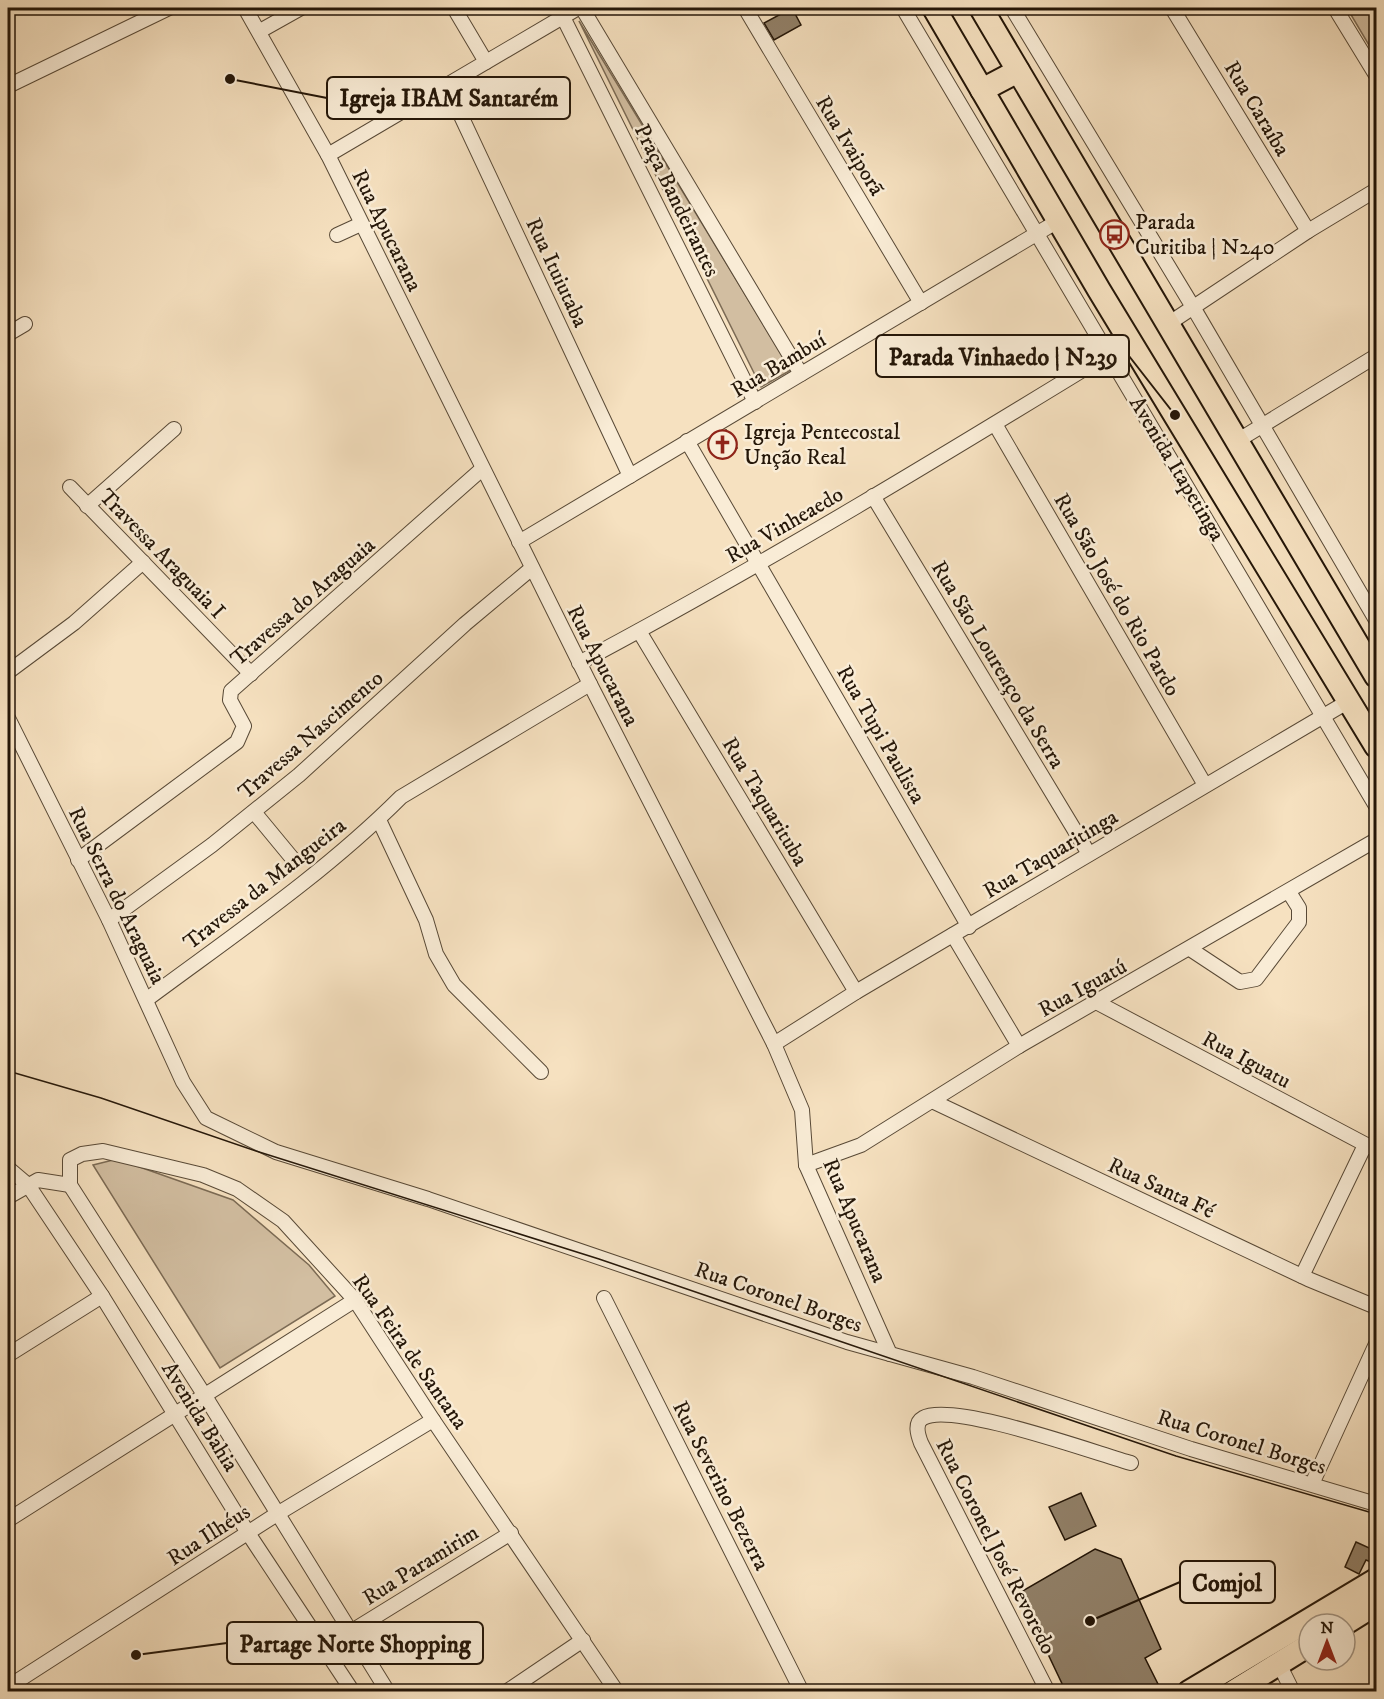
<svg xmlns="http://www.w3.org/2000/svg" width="1384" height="1699" viewBox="0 0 1384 1699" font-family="'IM FELL DW Pica',serif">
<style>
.green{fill:#d2bea1;stroke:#7b6a54;stroke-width:1.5}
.building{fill:#918068;stroke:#241608;stroke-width:1.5}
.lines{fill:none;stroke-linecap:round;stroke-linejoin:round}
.street-casing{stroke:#584936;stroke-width:16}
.primary-casing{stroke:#241608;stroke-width:26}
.street{stroke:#f9ecd6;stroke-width:14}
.primary{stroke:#f6e1c0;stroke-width:22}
.tram{stroke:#241608;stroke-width:1.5}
.labels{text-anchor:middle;stroke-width:5;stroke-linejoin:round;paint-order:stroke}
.street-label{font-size:22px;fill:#241608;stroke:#f9ecd6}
.poi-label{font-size:22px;fill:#241608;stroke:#f9ecd6;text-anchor:start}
.leader{fill:none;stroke:#241608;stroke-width:2}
.callout-dot{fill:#241608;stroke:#f9ecd6;stroke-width:2}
.callout{fill:#f9ecd6;stroke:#241608;stroke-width:2}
.callout-label{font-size:24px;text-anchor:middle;font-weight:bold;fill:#241608}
</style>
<rect width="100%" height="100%" fill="#f6e1c0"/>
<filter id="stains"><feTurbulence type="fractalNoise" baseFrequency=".00333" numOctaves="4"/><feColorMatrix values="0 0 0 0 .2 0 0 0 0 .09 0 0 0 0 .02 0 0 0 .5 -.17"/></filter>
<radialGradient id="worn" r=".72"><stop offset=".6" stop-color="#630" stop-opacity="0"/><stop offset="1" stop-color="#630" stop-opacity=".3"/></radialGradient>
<g class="green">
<path d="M1347 8H1376V57Z"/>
<path d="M579 21 791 370 761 387Z"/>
<path d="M117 1159 233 1200 309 1265 335 1296 220 1368 93 1165Z"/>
</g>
<g class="building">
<path d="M792 8 801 25 774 40 764 23Z"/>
<path d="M726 430 737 448 720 458 709 440Z"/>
<path d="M1081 1493 1096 1526 1065 1540 1049 1507Z"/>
<path d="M1356 1542 1376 1551 1371 1562 1366 1560 1359 1574 1345 1567Z"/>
<path d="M1095 1549 1121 1559 1161 1649 1145 1658 1162 1692H1066L1019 1593Z"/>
</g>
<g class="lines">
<defs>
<g id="street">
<path d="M245 8 328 155 590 684 774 1044 802 1110 806 1165 890 1354"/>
<path d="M454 8 486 62"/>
<path d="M582 8 801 374"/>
<path d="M745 8 921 303"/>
<path d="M903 8 1376 806"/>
<path d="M1012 8 1193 307 1376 620"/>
<path d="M1172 8 1308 231"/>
<path d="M1335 8 1376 75"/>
<path d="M563 17 755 402"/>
<path d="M260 31 301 8"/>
<path d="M8 86 169 8"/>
<path d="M447 86 630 476"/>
<path d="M328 155 578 8"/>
<path d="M337 235 361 224"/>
<path d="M1168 324 1308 231 1376 190"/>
<path d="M8 334 25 324"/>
<path d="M995 424 1205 785"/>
<path d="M687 441 969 927"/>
<path d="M1237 441 1376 356"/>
<path d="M70 487 251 674"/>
<path d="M873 496 1089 854"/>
<path d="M87 506 174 429"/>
<path d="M519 542 1058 221"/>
<path d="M639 631 856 992"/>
<path d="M579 663C767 563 949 452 1130 341"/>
<path d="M8 672 74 623 143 562"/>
<path d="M8 718 109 920 183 1082 206 1118 276 1152 428 1199 847 1342 973 1377 1191 1449 1376 1504"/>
<path d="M254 812 292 858"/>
<path d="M379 820 426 920 436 954 454 985 541 1072"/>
<path d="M78 860 237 742 244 726 230 700 231 691 482 469"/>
<path d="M109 920 212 845 299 775 465 624 532 568"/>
<path d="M953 935 1019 1046"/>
<path d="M1190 949 1240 982 1256 979 1299 922V908L1289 892"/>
<path d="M146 1000C232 936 324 874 401 797L590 684"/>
<path d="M1098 1003 1376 1150"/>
<path d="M774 1044 856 992 1349 701"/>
<path d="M932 1101 1308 1279 1376 1307"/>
<path d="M806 1165 861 1145 1019 1046 1376 840"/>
<path d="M8 1168 28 1185 102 1296 248 1533 353 1692"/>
<path d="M70 1185V1160L82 1154 103 1151 203 1175 237 1189 283 1221 355 1300 433 1420 617 1692"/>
<path d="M70 1185 205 1396 388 1692"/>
<path d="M8 1197 38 1180 70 1185"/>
<path d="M1302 1276 1365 1145"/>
<path d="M604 1298 802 1692"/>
<path d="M8 1355 102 1296"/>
<path d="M1312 1484 1376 1344"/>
<path d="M8 1520 355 1300"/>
<path d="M352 1631 511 1533"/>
<path d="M1279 1664 1293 1692"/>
<path d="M8 1687 277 1514 433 1420"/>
<path d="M506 1692 583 1640"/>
<path d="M1048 1692 921 1443C918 1435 914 1423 923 1418 952 1401 1095 1453 1131 1463"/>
</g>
<g id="primary">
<path d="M934 8 1099 290 1376 746"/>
<path d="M981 8 1376 676"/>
<path d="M982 90 1018 71"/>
<path d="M1344 1624 1376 1604"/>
<path d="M1189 1692 1376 1580"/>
<path d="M1233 1692 1309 1645"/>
</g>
</defs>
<use href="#street" class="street-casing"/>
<use href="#primary" class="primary-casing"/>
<use href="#street" class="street"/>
<use href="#primary" class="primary"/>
<path class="tram" d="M8 1071 101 1098 256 1151 599 1259 1176 1456 1376 1514"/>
</g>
<defs>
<symbol id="bus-ring" viewBox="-11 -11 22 22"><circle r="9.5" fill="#f9ecd6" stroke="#8f2418" stroke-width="1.5"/><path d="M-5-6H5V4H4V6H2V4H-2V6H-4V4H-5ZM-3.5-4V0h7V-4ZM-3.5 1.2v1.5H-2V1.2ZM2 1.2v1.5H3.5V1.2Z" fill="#8f2418"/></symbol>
<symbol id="church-ring" viewBox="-11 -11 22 22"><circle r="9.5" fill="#f9ecd6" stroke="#8f2418" stroke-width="1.5"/><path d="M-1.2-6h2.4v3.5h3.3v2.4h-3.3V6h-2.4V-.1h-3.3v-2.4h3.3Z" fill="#8f2418"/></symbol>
</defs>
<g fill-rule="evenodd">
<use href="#bus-ring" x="1098" y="218" width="33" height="33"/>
<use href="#church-ring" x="706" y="428" width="33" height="33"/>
</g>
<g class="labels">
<g class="street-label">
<text transform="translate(1258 108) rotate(59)" y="8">Rua Caraíba</text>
<text transform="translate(851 145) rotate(59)" y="8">Rua Ivaiporã</text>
<text transform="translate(678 200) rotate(64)" y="8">Praça Bandeirantes</text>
<text transform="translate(388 230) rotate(64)" y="8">Rua Apucarana</text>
<text transform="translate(558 272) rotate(65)" y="8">Rua Ituiutaba</text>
<text transform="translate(778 364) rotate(-31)" y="8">Rua Bambuí</text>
<text transform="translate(1178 468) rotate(59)" y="8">Avenida Itapetinga</text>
<text transform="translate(784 524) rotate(-30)" y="8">Rua Vinheaedo</text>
<text transform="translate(163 553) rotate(46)" y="8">Travessa Araguaia I</text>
<text transform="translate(1118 594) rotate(60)" y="8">Rua São José do Rio Pardo</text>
<text transform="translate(302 601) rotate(-41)" y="8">Travessa do Araguaia</text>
<text transform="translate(999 664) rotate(59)" y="8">Rua São Lourenço da Serra</text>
<text transform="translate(604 665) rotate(63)" y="8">Rua Apucarana</text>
<text transform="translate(310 734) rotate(-41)" y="8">Travessa Nascimento</text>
<text transform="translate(882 734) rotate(60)" y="8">Rua Tupi Paulista</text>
<text transform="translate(766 801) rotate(59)" y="8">Rua Taquarituba</text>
<text transform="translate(1050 853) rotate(-31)" y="8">Rua Taquaritinga</text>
<text transform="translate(264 883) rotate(-38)" y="8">Travessa da Mangueira</text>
<text transform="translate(118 895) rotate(64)" y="8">Rua Serra do Araguaia</text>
<text transform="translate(1082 987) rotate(-29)" y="8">Rua Iguatú</text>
<text transform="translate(1247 1059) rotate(28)" y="8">Rua Iguatu</text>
<text transform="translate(1162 1187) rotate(25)" y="8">Rua Santa Fé</text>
<text transform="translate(856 1220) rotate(67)" y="8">Rua Apucarana</text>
<text transform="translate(779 1296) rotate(19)" y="8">Rua Coronel Borges</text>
<text transform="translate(411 1351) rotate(55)" y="8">Rua Feira de Santana</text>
<text transform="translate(201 1416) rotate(58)" y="8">Avenida Bahia</text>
<text transform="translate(1242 1441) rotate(17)" y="8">Rua Coronel Borges</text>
<text transform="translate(722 1485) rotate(63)" y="8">Rua Severino Bezerra</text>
<text transform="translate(208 1534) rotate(-33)" y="8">Rua Ilhéus</text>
<text transform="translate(997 1546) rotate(63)" y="8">Rua Coronel José Revoredo</text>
<text transform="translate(420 1564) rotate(-32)" y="8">Rua Paramirim</text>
</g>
<g class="poi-label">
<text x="1135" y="229">Parada<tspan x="1135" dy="25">Curitiba | N240</tspan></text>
<text x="744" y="439">Igreja Pentecostal<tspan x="744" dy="25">Unção Real</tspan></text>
</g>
</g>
<path class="leader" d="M230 79L327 98M1175 415L1129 356M1090 1621L1180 1582M136 1655L227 1643"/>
<g class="callout-dot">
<circle cx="230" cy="79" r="6"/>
<circle cx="1175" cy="415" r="6"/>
<circle cx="1090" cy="1621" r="6"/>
<circle cx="136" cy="1655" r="6"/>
</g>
<g class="callout">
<rect x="327" y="77" width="243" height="42" rx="6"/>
<rect x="876" y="335" width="253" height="42" rx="6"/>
<rect x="1180" y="1561" width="95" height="42" rx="6"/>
<rect x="227" y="1622" width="256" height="42" rx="6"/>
</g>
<g class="callout-label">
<text x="449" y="106">Igreja IBAM Santarém</text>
<text x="1003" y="365">Parada Vinhaedo | N239</text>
<text x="1227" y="1591">Comjol</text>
<text x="355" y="1652">Partage Norte Shopping</text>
</g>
<rect width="1384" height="1699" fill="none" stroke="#f6e1c0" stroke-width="30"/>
<rect x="9" y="9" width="1366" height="1681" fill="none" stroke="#241608" stroke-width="3"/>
<rect x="15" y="15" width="1354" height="1669" fill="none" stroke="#241608" stroke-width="1.5"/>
<g transform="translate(1327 1642)"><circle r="28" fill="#f9ecd6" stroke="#a49684" stroke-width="1.5"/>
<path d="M0-4.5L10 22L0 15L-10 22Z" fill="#8f2418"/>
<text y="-9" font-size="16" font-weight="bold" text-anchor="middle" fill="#241608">N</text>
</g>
<rect width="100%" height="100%" filter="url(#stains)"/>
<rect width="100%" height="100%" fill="url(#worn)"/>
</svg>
